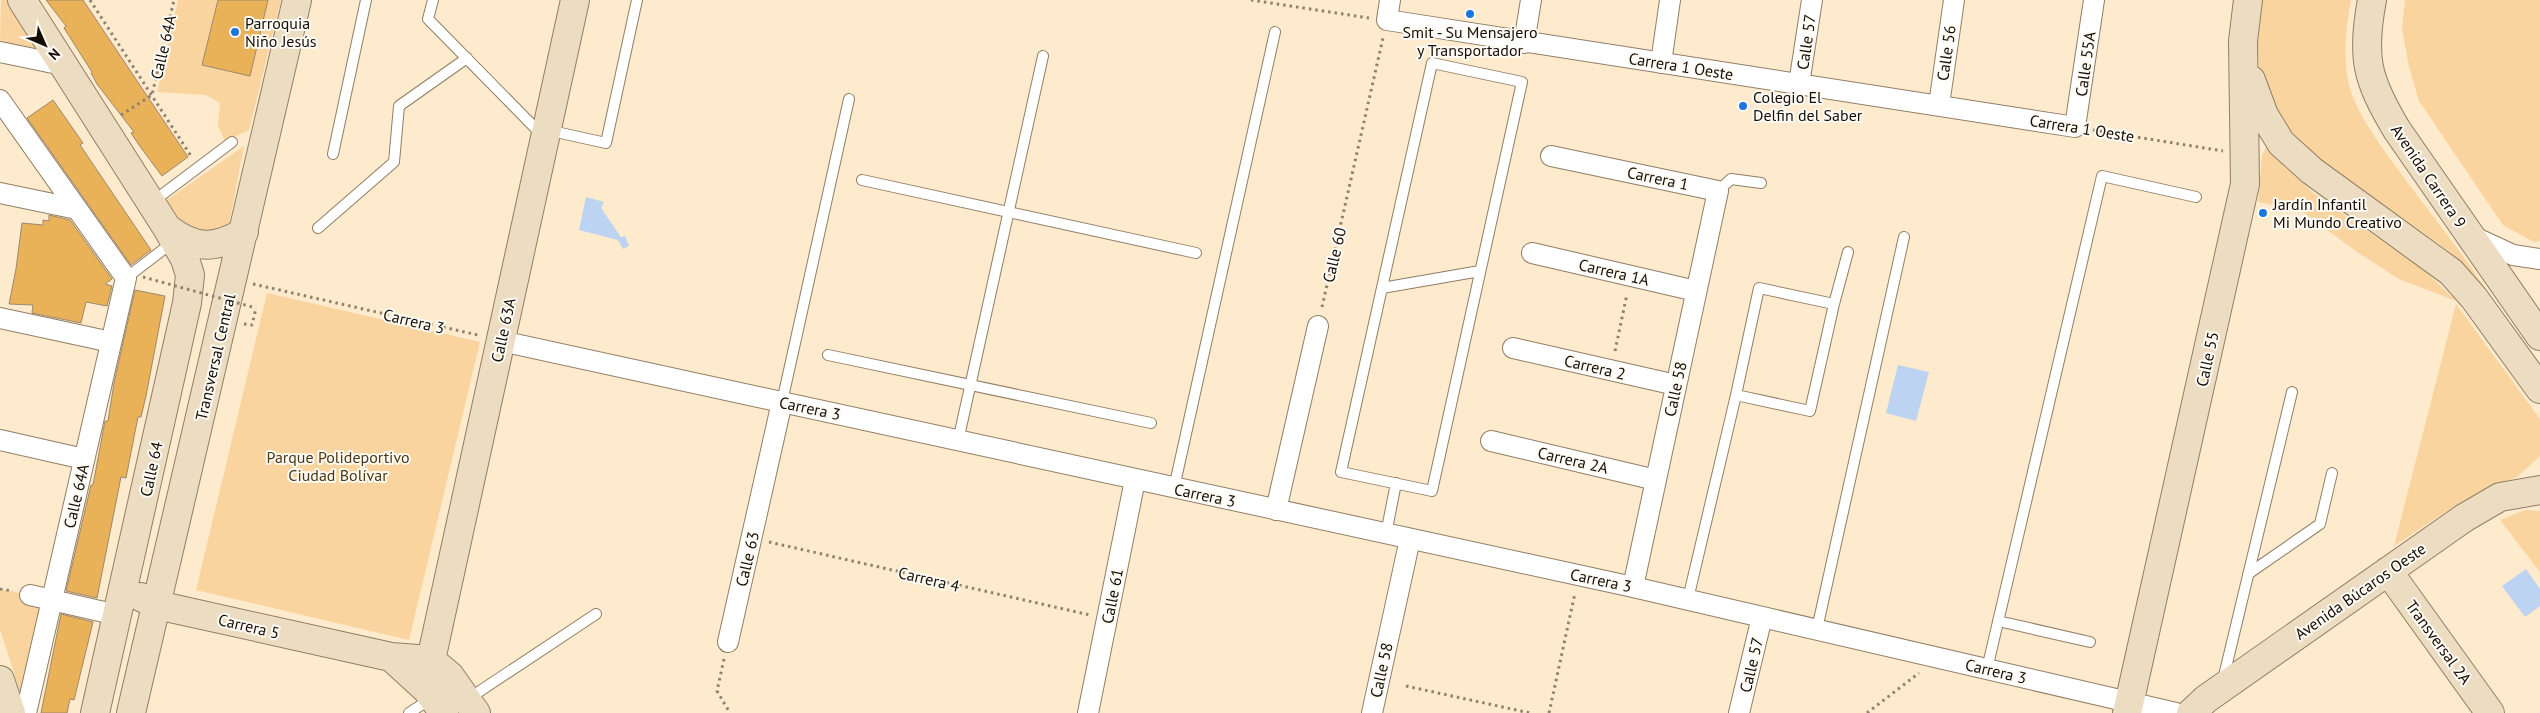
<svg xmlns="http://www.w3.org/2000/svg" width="2540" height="713" viewBox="0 0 2540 713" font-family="'PT Sans',sans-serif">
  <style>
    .green { fill: #fad49e }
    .water { fill: #bcd3f2 }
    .building { fill: #e9b158; stroke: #9c896e }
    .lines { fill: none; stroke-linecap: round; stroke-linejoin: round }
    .lane-casing { stroke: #917e64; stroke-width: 12 }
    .street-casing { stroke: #917e64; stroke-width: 22 }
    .secondary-casing { stroke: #917e64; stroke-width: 30 }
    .path { stroke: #8f816d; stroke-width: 3; stroke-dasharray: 2.5 4; stroke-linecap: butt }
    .lane { stroke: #fff; stroke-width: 10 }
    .street { stroke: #fff; stroke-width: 20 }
    .secondary { stroke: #ecddc2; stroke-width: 28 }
    .path-bridge { stroke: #8f816d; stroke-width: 3; stroke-dasharray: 2.5 4; stroke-linecap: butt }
    .poi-dot { fill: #1b76df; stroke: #fefaf4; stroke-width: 2 }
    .labels { text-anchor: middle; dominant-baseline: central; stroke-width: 4; stroke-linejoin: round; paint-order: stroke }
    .poi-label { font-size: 16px; fill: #140d04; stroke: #fefaf4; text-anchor: start }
    .street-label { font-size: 16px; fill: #140d04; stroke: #fefaf4 }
    .park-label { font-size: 16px; fill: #4e3711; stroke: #fefaf4 }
  </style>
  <rect width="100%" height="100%" fill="#feeacd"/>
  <path class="green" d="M1,0H11L46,52L0,43Z
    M178,0H281L249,130L225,141L218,126L220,103L206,95L157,92Z
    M2262,0H2351C2346,27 2343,52 2348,80C2354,110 2374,135 2391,160C2423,205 2459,247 2488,293C2474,277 2460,260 2443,247C2396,210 2286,149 2266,94C2254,59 2257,35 2262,0Z
    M2405,0H2540V241L2534,242L2503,225L2419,101L2409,67L2402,28Z
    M244,146L227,234L187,230L167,200Z
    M2266,148L2312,192L2424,270L2456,301L2399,279L2360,254L2300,210L2258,202L2262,156Z
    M267,293L480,342L409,640L196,590Z
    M2456,304L2540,419V456L2517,477L2487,488L2459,503L2394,546Z
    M2525,510L2540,511V572L2500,520Z
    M0,589L52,600L26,711L0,629Z"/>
  <path class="water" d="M586,197L604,202L601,208L621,237L625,236L629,246L623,249L618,240L579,230Z
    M1898,365L1929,372L1916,421L1886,413Z
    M2526,569L2540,589V606L2525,617L2502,586Z"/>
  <path class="building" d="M46,0H83L188,157L162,176L139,145L131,133L134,132L97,84L91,73L92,72L64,28L66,26Z
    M218,0H268L250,76L202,65Z
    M53,100L83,143L80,145L151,250L131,265L27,118Z
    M49,215L70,220L112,279L105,284L112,286L107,306L86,302L81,323L32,313L33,305L9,304L16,269L22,223L43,225V220L49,221Z
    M135,290L165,296L146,396L141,417H138L126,478L121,477L97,598L66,591L91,485H93L105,421H108L114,383Z
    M61,614L93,622L74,700L70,699L67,713H41Z"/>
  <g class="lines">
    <g class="lane-casing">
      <path id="lane" d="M433,0L428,19L542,135
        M1432,63L1522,82L1432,491L1341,472Z
        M547,130L606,143L637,0
        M333,154L366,0
        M862,180L1196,253
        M1718,191L1731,179L1761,183
        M151,203L232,142
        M318,228L394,162L399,106L467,58
        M126,278L173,242
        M1382,288L1480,271
        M1759,288L1834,304L1810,411L1736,395Z
        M1834,304L1848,252
        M828,355L1151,423
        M782,402L849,99
        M958,441L1043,56
        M1174,488L1275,32
        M1386,534L1396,483
        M2248,574L2320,524L2332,473
        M1688,599L1736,395
        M1998,621L2090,642
        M1817,629L1904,237
        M1987,669L2102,176L2196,197
        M2223,680L2292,392
        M468,699L596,614
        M409,713L432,698"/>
    </g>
    <g class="street-casing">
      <path id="street" d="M1390,0L1387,20L2075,127L2094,0
        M1524,43L1531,0
        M0,52L63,65
        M1661,63L1670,0
        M1799,84L1812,0
        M0,100L126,278L26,713
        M1939,105L1954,0
        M1551,156L1718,191L1633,587
        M0,193L77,209
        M2472,236L2513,255L2540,259
        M1532,253L1696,291
        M0,318L111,342
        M501,341L1633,587L2176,713
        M1513,348L1676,385
        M0,440L84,459
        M1491,441L1656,480
        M1276,510L1318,326
        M30,595L117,615
        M728,642L782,402
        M1088,713L1135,480
        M1372,713L1410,539
        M1739,713L1762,617"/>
    </g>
    <g class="secondary-casing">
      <path id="secondary" d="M22,0L167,228L185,259L190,275L187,303L95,713
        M2372,0C2361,58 2367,80 2397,130L2540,336
        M2251,80L2264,115L2281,143L2312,171L2451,272L2474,298L2540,389
        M167,228C194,249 215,250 244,232
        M2388,571L2490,713
        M141,597L157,605L391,657L431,660L450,676L476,713
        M391,657L427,690L444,713
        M431,660L575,0
        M0,680L11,713
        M131,713L297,0
        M2127,713L2245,184L2243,41L2248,0
        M2191,713L2206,699L2464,518L2500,497L2540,490"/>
    </g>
    <path class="path" d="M90,0L191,156
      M1251,0L1369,18
      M121,115L152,95L174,0
      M2093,130L2223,151
      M253,284L478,335
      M1322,307L1383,38
      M244,324L252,325L256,308
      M1615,351L1627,294
      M769,542L1090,615
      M0,589L13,591
      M724,659L717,691L730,713
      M1406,686L1530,713
      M1549,713L1575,593
      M1867,713L1919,673"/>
    <use href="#lane" class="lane"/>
    <use href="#street" class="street"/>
    <use href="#secondary" class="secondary"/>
    <path class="path-bridge" d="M143,277L256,308"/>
  </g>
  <g class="poi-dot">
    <circle cx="1470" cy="14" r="5"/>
    <circle cx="235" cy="32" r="5"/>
    <circle cx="1743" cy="106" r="5"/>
    <circle cx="2263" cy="213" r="5"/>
  </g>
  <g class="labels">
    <g class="poi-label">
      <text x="245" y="23">Parroquia<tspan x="245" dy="18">Niño Jesús</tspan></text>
      <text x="1470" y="32" text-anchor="middle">Smit - Su Mensajero<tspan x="1470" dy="18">y Transportador</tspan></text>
      <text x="1753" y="97">Colegio El<tspan x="1753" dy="18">Delfin del Saber</tspan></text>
      <text x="2273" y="204">Jardín Infantil<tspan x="2273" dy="18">Mi Mundo Creativo</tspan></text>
    </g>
    <g class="street-label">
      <text transform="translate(1806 42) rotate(-82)">Calle 57</text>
      <text transform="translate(163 47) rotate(-77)">Calle 64A</text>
      <text transform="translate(1946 53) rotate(-82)">Calle 56</text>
      <text transform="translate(2085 64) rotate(-82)">Calle 55A</text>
      <text transform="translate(1681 66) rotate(9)">Carrera 1 Oeste</text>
      <text transform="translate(2082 128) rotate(9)">Carrera 1 Oeste</text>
      <text transform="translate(2429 176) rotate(56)">Avenida Carrera 9</text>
      <text transform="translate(1658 178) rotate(12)">Carrera 1</text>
      <text transform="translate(1334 255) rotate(-77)">Calle 60</text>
      <text transform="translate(1614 272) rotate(13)">Carrera 1A</text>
      <text transform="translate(414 321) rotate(13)">Carrera 3</text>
      <text transform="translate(503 330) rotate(-78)">Calle 63A</text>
      <text transform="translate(215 357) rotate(-77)">Transversal Central</text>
      <text transform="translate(2207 359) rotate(-78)">Calle 55</text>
      <text transform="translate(1595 367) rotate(13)">Carrera 2</text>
      <text transform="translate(1675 389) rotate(-78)">Calle 58</text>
      <text transform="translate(810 408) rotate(12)">Carrera 3</text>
      <text transform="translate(1573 460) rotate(13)">Carrera 2A</text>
      <text transform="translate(151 469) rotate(-78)">Calle 64</text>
      <text transform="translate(1205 495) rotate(12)">Carrera 3</text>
      <text transform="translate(76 496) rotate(-77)">Calle 64A</text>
      <text transform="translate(747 559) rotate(-77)">Calle 63</text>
      <text transform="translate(929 579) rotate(13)">Carrera 4</text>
      <text transform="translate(1601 580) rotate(12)">Carrera 3</text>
      <text transform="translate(2360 591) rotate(-35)">Avenida Búcaros Oeste</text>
      <text transform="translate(1112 596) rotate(-79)">Calle 61</text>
      <text transform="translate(249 626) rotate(13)">Carrera 5</text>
      <text transform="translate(2439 642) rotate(54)">Transversal 2A</text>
      <text transform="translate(1751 665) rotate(-77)">Calle 57</text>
      <text transform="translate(1381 670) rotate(-78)">Calle 58</text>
      <text transform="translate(1996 671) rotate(13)">Carrera 3</text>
    </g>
    <g class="park-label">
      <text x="338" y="457">Parque Polideportivo<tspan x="338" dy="18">Ciudad Bolívar</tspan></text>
    </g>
  </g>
  <g transform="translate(45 45) rotate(135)" stroke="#fefaf4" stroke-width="4" paint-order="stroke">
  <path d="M0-4L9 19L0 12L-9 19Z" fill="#140d04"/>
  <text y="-8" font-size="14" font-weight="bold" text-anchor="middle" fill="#140d04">N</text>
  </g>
</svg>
